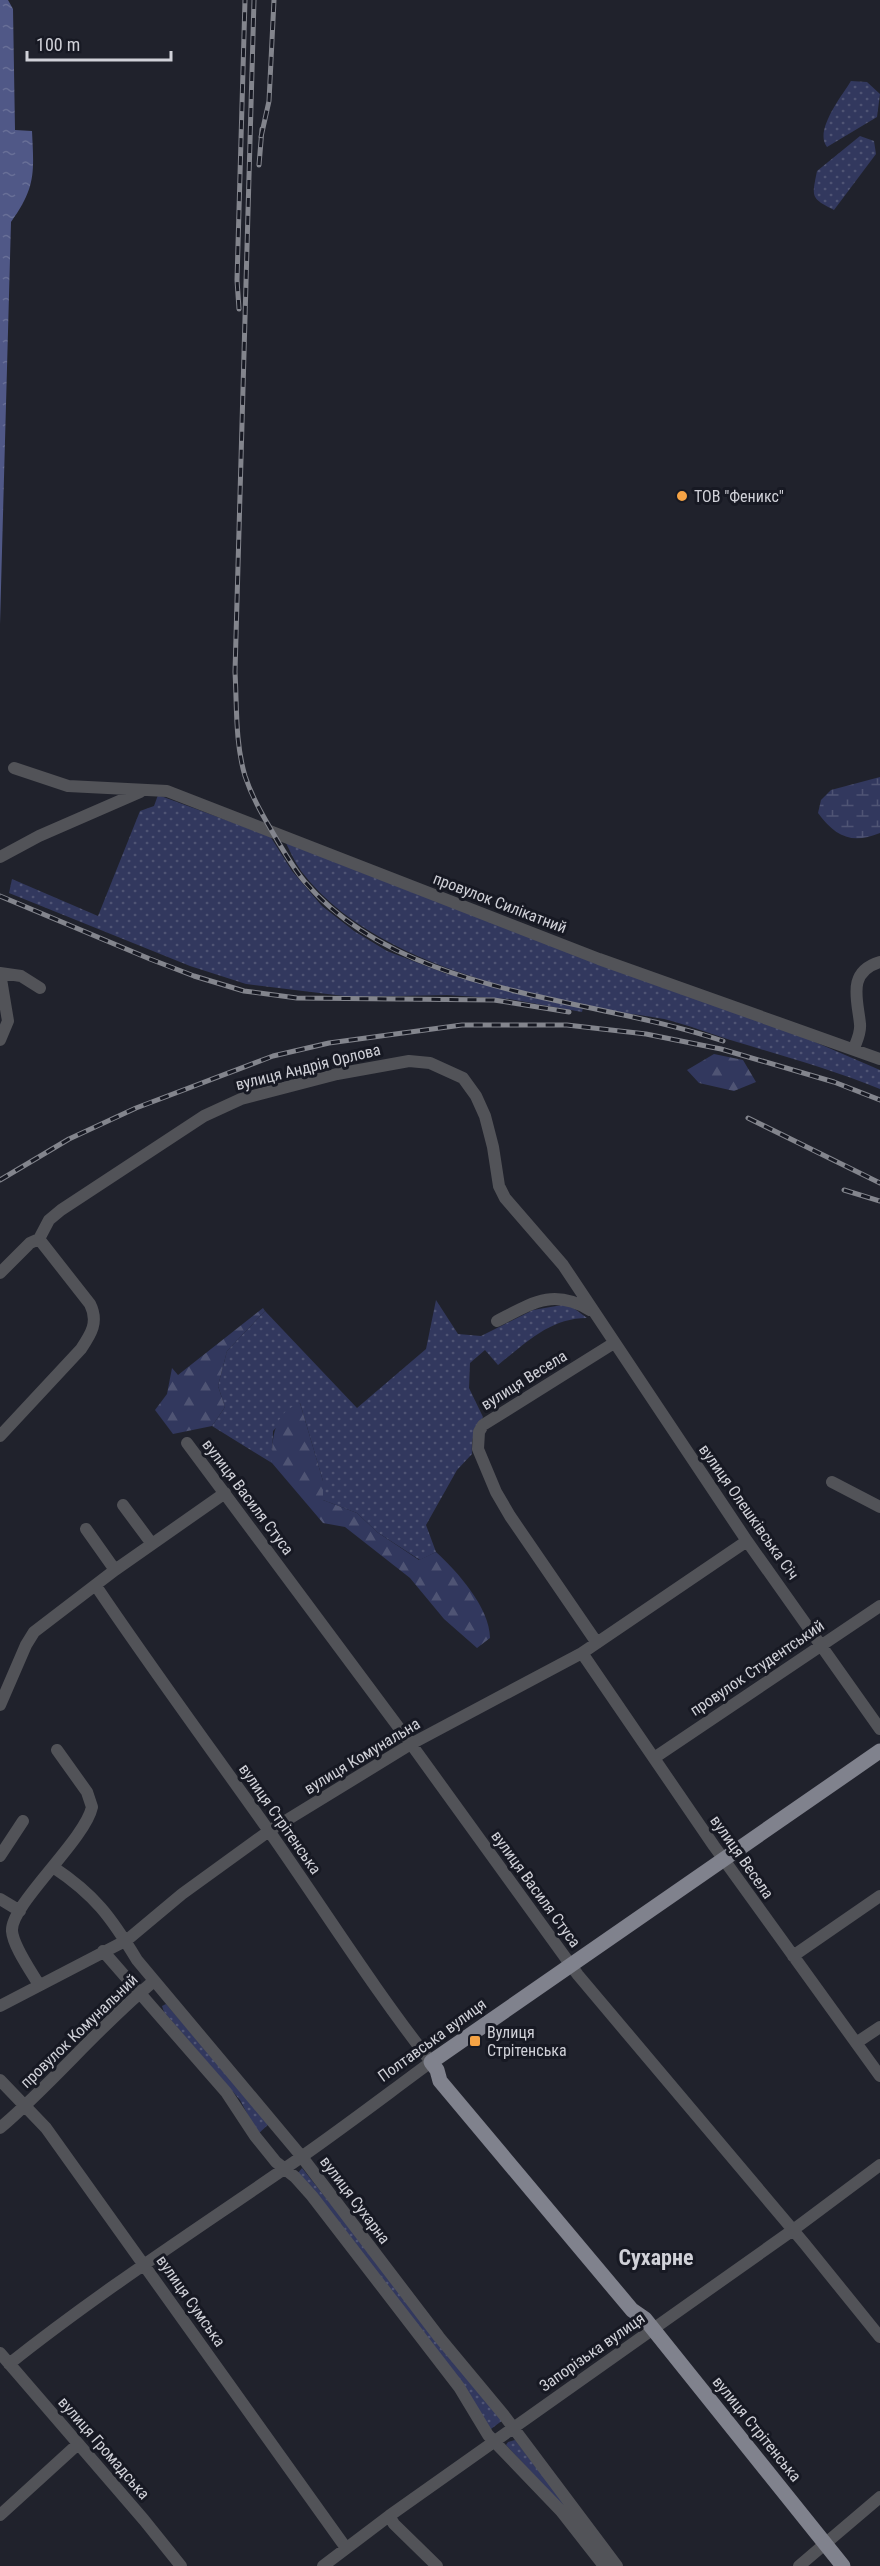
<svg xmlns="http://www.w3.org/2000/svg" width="880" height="2566" viewBox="0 0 880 2566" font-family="'Roboto Condensed',sans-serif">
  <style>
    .grass { fill: url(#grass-dots) }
    .forest { fill: url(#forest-firs) }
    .wetland { fill: url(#wetland-marsh) }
    .water { fill: url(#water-ripples) }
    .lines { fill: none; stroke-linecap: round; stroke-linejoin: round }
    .minor { stroke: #525358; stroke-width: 12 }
    .major { stroke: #80828d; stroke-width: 15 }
    .rail-casing { stroke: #83858d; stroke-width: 5 }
    .rail { stroke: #171923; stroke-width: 3; stroke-dasharray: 9; stroke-linecap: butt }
    .poi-dot { fill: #f5a345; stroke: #171923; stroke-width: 2 }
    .labels { text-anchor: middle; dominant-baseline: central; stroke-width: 6; stroke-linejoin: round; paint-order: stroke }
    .poi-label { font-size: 16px; fill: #d0d1d8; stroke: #171923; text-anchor: start }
    .street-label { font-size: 16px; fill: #d0d1d8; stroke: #171923 }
    .district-label { font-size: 22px; font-weight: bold; fill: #d0d1d8; stroke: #171923 }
  </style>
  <defs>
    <pattern id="grass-dots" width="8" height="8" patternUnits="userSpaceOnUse" patternTransform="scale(1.5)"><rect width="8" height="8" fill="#32385e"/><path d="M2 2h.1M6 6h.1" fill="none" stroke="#4f5474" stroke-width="1.8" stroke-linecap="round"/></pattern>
    <pattern id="forest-firs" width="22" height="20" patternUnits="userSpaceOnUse" patternTransform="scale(1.5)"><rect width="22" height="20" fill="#32385e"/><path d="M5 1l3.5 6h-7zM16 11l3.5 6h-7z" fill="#4f5474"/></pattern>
    <pattern id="wetland-marsh" width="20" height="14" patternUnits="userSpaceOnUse" patternTransform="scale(1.5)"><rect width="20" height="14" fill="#32385e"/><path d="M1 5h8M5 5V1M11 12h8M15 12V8" fill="none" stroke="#4f5474"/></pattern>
    <pattern id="water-ripples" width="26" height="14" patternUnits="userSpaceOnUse" patternTransform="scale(1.5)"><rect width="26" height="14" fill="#505887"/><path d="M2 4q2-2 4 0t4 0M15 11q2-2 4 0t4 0" fill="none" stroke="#686f97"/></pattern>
  </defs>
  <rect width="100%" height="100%" fill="#20222c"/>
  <path class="grass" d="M851,81L867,82L880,94L877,117L827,147C814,131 841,97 851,81Z
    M860,136L874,141L876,154L834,210C810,198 812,197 817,171Z
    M158,795L270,836L292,871L322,906L354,931L387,951L447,974L583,1008L582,1012L509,999L447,995L352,997L246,984L190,966L9,893L12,879L98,916L140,811L154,806Z
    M284,839L808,1039L880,1070V1089C833,1070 786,1057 737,1042C713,1035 689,1025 664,1019C637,1014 609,1012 583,1006C487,984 363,953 301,871C294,861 289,849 284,839Z
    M436,1300L458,1334L481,1336L533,1310L568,1304L587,1318C550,1318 526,1343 498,1365L485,1350L470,1363L469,1388L483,1417C474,1430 471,1439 472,1454L457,1470L426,1525L436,1552L420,1560L377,1532L357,1513L323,1500V1481L300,1403L273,1431L272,1463L212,1426L225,1407L218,1386L227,1351L265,1311L357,1408L426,1349Z
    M166,2004L270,2123L258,2134L240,2100L164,2012L162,2006Z
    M302,2168L503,2420L491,2429L298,2173Z
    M515,2440L581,2525L506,2445L508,2442Z"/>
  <path class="forest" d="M714,1054L743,1060L756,1082L734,1091L699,1083L687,1070Z
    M263,1308L265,1311L227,1351L218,1386L225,1407L212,1426L173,1434L155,1410L167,1394L172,1368L178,1375Z
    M300,1403L323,1481V1500L357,1513L377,1532L419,1560L436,1552C457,1571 490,1608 490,1638L477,1648L444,1619L410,1578L345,1527L323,1523L272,1463C272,1438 273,1413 300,1403Z"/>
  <path class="wetland" d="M880,777V833C851,845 835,836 818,813L821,800L831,790Z"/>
  <path class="water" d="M0,0H8L13,9L15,130L32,131C34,173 36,187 11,222L0,624Z"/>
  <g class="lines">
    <path class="minor" d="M14,768L68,786L167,791L599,959L880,1059
      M0,857L39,836L140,792
      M0,973L8,1021L0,1040
      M0,973L21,976L40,988
      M854,1048C857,1040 861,1033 860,1024C858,1001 846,972 880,962
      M39,1239L49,1220L61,1210L204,1116L241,1099L337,1074L409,1061L430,1063L463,1078L476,1096L485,1116L493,1147L499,1186L505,1198L563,1265L747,1541L880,1729
      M0,1273L30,1243L39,1239
      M497,1321C532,1303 553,1288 590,1310
      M0,1436L81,1349C91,1334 99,1322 90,1304L39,1239
      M187,1443L411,1744L578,1975L804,2243L880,2337
      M832,1482L880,1507
      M123,1505L152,1544
      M86,1529L115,1570
      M597,1643L510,1516L496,1492L478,1449L479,1432L483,1425L614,1343
      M582,1653L714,1846L880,2076
      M0,1705L26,1645L34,1632L115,1570L225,1493
      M654,1758L880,1606
      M0,1856L23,1821
      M53,1867C95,1895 111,1917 137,1960L302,2157L439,2337L503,2414L617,2566
      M0,1899L20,1911
      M103,1951L226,2092L255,2136L276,2162L295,2177L312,2196L459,2387L488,2435L561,2511L604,2566
      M793,1956L880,1896
      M39,1985C31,1971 13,1946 12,1931C10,1905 85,1840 92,1807L87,1792L57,1750
      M0,2006L127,1940L182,1894L269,1831L411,1744L582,1653L747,1541
      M856,2043L880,2027
      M0,2080L46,2128L346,2548
      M0,2128C54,2082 99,2026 154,1981
      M0,2353L144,2520L181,2566
      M9,2364C97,2294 191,2233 284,2169C334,2135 382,2098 431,2062C373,1988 323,1908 269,1831C211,1749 152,1669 96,1586
      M0,2515L78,2444
      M389,2516L394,2524L437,2566
      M323,2566L389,2516L793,2230L880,2165
      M799,2566L880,2497"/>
    <path class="major" d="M843,2566L645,2319L632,2310L440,2081L437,2070L431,2062L880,1751"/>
    <g class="rail-casing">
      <path id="rail" d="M254,0L235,672C237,706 235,742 245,776C253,800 265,819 277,840C286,855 294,869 305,882C403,996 590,996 723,1041
        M261,137L269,101L274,0
        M259,165L262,129
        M239,309L237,280L245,0
        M0,896L150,959L194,976L244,991L297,998L494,1000L569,1012
        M748,1118L880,1183
        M0,1180L69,1139L136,1108L273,1056L329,1043L462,1025H567L646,1034L721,1049L834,1082L880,1100
        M844,1190L880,1201"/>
    </g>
    <use href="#rail" class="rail"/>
  </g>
  <g class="poi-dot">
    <circle cx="682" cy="496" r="6"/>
    <rect x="469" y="2035" width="12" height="12" rx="3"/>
  </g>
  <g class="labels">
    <g class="poi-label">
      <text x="694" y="496">ТОВ "Феникс"</text>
      <text x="487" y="2032">Вулиця<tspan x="487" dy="18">Стрітенська</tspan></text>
    </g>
    <g class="street-label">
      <text transform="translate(500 903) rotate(21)">провулок Силікатний</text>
      <text transform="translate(308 1067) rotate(-14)">вулиця Андрія Орлова</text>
      <text transform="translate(524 1380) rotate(-32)">вулиця Весела</text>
      <text transform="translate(248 1497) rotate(53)">вулиця Василя Стуса</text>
      <text transform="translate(749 1512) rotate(55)">вулиця Олешківська Січ</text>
      <text transform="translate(757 1668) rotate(-34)">провулок Студентський</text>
      <text transform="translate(362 1756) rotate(-31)">вулиця Комунальна</text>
      <text transform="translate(280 1819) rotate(55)">вулиця Стрітенська</text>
      <text transform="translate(742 1857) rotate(55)">вулиця Весела</text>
      <text transform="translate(536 1889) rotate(54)">вулиця Василя Стуса</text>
      <text transform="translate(79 2031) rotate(-44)">провулок Комунальний</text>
      <text transform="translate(432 2040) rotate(-36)">Полтавська вулиця</text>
      <text transform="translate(355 2200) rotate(53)">вулиця Сухарна</text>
      <text transform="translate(191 2301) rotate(55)">вулиця Сумська</text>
      <text transform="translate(592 2352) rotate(-35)">Запорізька вулиця</text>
      <text transform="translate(757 2429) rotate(51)">вулиця Стрітенська</text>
      <text transform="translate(104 2448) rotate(49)">вулиця Громадська</text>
    </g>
    <g class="district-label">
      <text x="656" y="2257">Сухарне</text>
    </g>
  </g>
  <path d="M27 51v9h144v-9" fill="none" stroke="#d0d1d8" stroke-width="3"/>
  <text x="36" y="51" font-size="18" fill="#d0d1d8" stroke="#171923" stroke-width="4.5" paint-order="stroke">100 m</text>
</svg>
